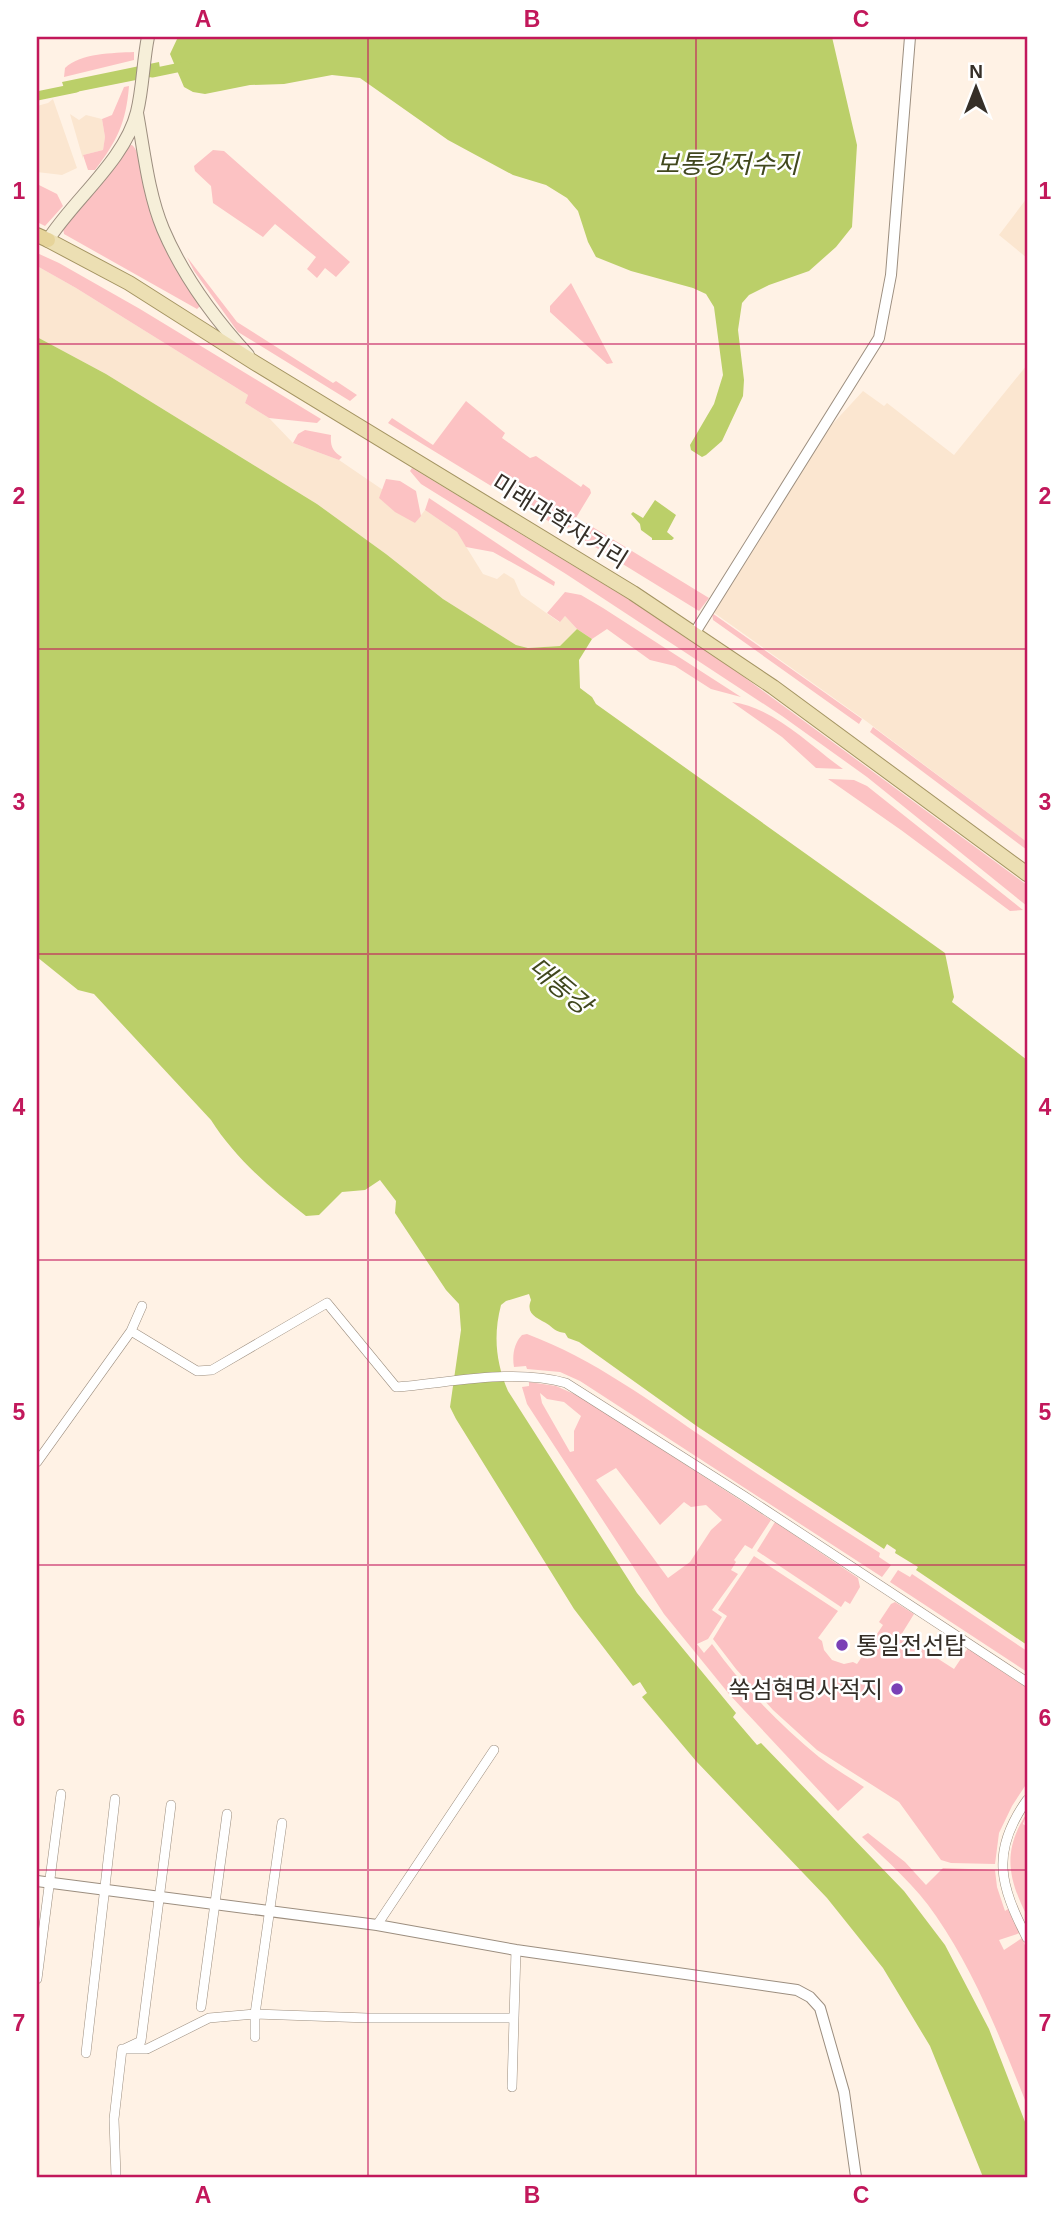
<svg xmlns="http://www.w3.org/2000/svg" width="1064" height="2214" viewBox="0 0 1064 2214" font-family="Helvetica,'Noto Sans KR',sans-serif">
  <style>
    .built { fill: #fbe6d0 }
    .green { fill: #fcc2c3; fill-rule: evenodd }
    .water { fill: #bbcf69 }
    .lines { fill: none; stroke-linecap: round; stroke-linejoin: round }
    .canal { stroke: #bbcf69; stroke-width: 9 }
    .minor-casing { stroke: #9c8e7f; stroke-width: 10 }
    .tertiary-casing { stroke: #9c8e7f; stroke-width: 12 }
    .secondary-casing { stroke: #9c8e7f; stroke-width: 14 }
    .primary-casing { stroke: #a49462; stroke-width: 16 }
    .trunk-casing { stroke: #a49462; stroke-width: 16 }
    .minor { stroke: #fff; stroke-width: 9 }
    .tertiary { stroke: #fff; stroke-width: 10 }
    .secondary { stroke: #f6efd9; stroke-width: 12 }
    .primary { stroke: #ecdfb3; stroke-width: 14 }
    .trunk { stroke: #e6d49a; stroke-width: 14 }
    .grid { fill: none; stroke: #c2185b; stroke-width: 2; stroke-opacity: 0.55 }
    .poi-dot { fill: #7a40b6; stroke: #fff; stroke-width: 2.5 }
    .labels { text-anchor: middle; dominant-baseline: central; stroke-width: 5; stroke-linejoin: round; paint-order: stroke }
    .street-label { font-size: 24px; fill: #352f28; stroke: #fff }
    .poi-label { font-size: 24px; fill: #352f28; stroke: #fff; text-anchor: start }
    .water-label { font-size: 26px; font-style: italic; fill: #41481e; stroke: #fff }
    .neatline { fill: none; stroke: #c2185b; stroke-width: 2.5 }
    .grid-label { font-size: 23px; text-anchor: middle; font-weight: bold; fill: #c2185b }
  </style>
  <rect width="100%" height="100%" fill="#fff2e5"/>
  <path class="built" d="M53,99L77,168L62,175L37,172V106L48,103Z
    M70,114L79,120L86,115L102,119L105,137L103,150L83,155V159Z
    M1027,198V258L999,235Z
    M37,266L76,288L248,395L245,403L269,418L293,443L339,460L383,490L415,523L425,510L457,532L483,574L497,579L504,573L514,579L521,595L559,622L565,616L577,629L560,646L528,648L516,645L443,599L386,554L317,504L106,374L37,337Z
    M1027,365V842L866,721L713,612L827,430L863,391L884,406L887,403L954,455Z"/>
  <path class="green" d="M134,52V60L64,77L65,68C81,53 113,53 134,52Z
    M129,86C126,123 117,141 95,170H88L83,155L103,150L105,137L102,119L112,115L124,87Z
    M132,145C142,153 143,184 146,197C154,226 168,253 182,278C187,288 195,296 200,306L197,309L64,234L63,227L127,146Z
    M213,150L224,151L350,262L336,277L325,268L317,278L307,269L316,257L275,224L263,237L213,203L211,186L195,171L194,166Z
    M37,184L57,194L63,206L45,226L37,222Z
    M37,253L59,263L140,309L321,419L317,423L269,418L245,403L248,395L76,288L37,266Z
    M187,257L237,322L333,383L336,381L357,395L350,401L238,332L194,271Z
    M571,283L613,363L607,364L550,312V306Z
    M466,401L505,433L502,438L530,458L536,456L581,487L583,484L590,489L591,493L571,526L563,530L388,423L392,418L433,445Z
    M305,430L331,435C330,446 333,452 342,457L339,460L293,443L298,434Z
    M412,468L630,600L740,674L1027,885V906L867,777L782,716L566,574L421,484L410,471Z
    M386,479L400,481L416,491L421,516L415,523L395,512L379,498Z
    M429,498L555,582L554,586L493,552L466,547L457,532L425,510Z
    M586,523L709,598L699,611L582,539V530Z
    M565,592L581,595L603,608L741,697L711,689L675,666L650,660L607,629L592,639L577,629L565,616L560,622L547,613Z
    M712,613L862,719L859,724L713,620Z
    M732,702C775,708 809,745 843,769L816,768L782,737Z
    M873,727L1027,842V850L870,732Z
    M828,779L854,780L867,786L1023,910L1010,911L901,830Z
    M527,1334C594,1359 651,1402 710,1442C766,1480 823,1517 880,1553L879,1557L891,1565L882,1577L580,1381L560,1372L527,1369L526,1366L514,1367C512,1356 514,1343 522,1335Z
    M529,1382L556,1386L581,1397L771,1520L752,1549L745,1545L734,1560L736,1562L731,1570L738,1574L712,1610L722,1617L708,1639L697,1644L704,1653L712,1644C742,1686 779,1724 819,1757C833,1768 849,1777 864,1787L838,1811L729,1694L664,1614L527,1404L522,1387L529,1386ZM540,1393L547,1399L564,1402L581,1416L574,1431V1451L570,1452L542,1403ZM616,1468L660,1525L684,1502L691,1507L706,1505L722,1520L711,1530L690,1562L668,1578L596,1480Z
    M775,1522L858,1578L860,1587L850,1604L845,1601L841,1607L757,1551Z
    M754,1556L838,1611L818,1638L822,1641L824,1650L832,1660L844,1664L853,1662L857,1664L883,1625L879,1622L891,1604L895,1602L914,1614L901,1635L954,1669L968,1648L1027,1688V1783L1012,1806L999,1833L995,1864L951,1863L941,1860L899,1802L817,1750L773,1710L736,1669L713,1639L727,1616L718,1610Z
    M898,1570L910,1577L912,1574L1027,1651V1672L890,1582Z
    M1027,1813L1023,1824L1027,1827V1916C1008,1878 1002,1851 1027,1813Z
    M868,1833L905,1862L926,1885L943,1868L995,1870L997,1887L1005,1911L1008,1909L1020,1933L999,1940L1004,1950L1022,1938L1027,1950V2105C1001,2040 976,1974 936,1916C916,1886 888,1862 862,1837Z"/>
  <path class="water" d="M178,37H832L857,145L852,227L836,247L809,271L769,285L749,295L742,303L738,330L744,380L743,396L722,441L706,455L702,457L691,450L690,445L714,404L723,375L714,307L706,294L693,288L631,271L596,257L588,242L578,211L567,198L546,185L513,175L448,140L360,78L332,75L284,84L250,85L205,94L193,92L184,87L170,54Z
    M159,62L161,75L66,94L62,82Z
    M37,337L106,374L317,504L386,554L443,599L516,645L528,648L560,646L577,629L592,639L579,660L580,688L592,697L596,704L945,953L954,997L952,1002L1027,1060V1645L916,1570L918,1567L895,1553L896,1550L887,1544L884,1549L698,1427L579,1342L568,1338L565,1333C557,1332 555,1330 549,1325C538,1318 525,1315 531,1300L529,1294L506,1301L501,1305C493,1336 496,1363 508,1391L637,1593L736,1713L733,1717L757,1745L761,1743L904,1891L945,1945L989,2029L1027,2127V2177H983L930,2046L883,1968L827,1898L696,1761L642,1697L647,1693L640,1682L633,1686L574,1609L456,1419L450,1407L461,1330L459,1304L446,1290L395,1213L396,1201L380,1180L365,1190L342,1192L319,1215L306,1216C271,1189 235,1158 211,1120L94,994L78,990L37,957Z
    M655,500L676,515L667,532L674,538L672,540H652V538L641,530L640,524L631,514L633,512L643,518Z"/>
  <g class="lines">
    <path class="canal" d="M152,73L186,66
      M37,96L76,88"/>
    <g class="minor-casing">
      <path id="minor" d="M131,1331L197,1371L212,1370L327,1303L396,1387C450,1383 514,1368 566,1383L744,1496L1027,1682
        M37,1462L131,1331L142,1306
        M1027,1800C990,1852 1000,1885 1027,1938
        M377,1925L494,1750
        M37,1979L61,1794
        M201,2007L227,1814
        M514,2018L516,1950
        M255,2037V2014L282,1823
        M122,2049H147L209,2018L255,2014L368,2018H514L512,2087
        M124,2049L141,2041L171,1805
        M86,2053L115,1799
        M116,2177L114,2119L122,2049"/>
    </g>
    <g class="tertiary-casing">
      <path id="tertiary" d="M694,634L879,338L891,275L910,37
        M37,1881L377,1925L516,1950L797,1990L810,1997L820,2008L844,2092L856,2177"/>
    </g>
    <g class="secondary-casing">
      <path id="secondary" d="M137,113C144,151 148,193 163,229C183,276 214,318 248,355
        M48,240C74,199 125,160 137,112C143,88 143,61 148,37"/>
    </g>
    <g class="primary-casing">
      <path id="primary" d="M48,240L129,283L255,363L633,593L773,687L1027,874"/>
    </g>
    <g class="trunk-casing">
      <path id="trunk" d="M37,235L48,240"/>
    </g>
    <use href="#minor" class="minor"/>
    <use href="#tertiary" class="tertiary"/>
    <use href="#secondary" class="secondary"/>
    <use href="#primary" class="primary"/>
    <use href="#trunk" class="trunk"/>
  </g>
  <path class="grid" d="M368,37V2177M696,37V2177M37,344H1027M37,649H1027M37,954H1027M37,1260H1027M37,1565H1027M37,1870H1027"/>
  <g class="poi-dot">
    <circle cx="842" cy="1645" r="7"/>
    <circle cx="897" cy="1689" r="7"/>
  </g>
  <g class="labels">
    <g class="street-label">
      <text transform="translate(560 521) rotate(32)">미래과학자거리</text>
    </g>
    <g class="poi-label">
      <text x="856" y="1645">통일전선탑</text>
      <text x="883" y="1689" text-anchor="end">쑥섬혁명사적지</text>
    </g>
    <g class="water-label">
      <text x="727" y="164">보통강저수지</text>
      <text transform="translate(560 986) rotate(40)">대동강</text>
    </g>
  </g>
  <rect width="1064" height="2214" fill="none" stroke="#ffffff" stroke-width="77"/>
  <g transform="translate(976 88)" stroke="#ffffff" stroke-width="5" paint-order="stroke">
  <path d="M0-5L12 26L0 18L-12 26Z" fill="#352f28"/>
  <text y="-10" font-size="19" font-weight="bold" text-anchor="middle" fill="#352f28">N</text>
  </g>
  <rect x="38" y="38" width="988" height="2138" class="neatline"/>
  <g class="grid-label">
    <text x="203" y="27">A</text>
    <text x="532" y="27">B</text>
    <text x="861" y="27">C</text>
    <text x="19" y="199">1</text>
    <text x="1045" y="199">1</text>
    <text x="19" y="504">2</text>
    <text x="1045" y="504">2</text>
    <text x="19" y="810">3</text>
    <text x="1045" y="810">3</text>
    <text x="19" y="1115">4</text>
    <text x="1045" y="1115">4</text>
    <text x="19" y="1420">5</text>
    <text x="1045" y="1420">5</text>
    <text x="19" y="1726">6</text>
    <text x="1045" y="1726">6</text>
    <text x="19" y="2031">7</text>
    <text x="1045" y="2031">7</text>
    <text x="203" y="2203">A</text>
    <text x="532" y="2203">B</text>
    <text x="861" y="2203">C</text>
  </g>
</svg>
